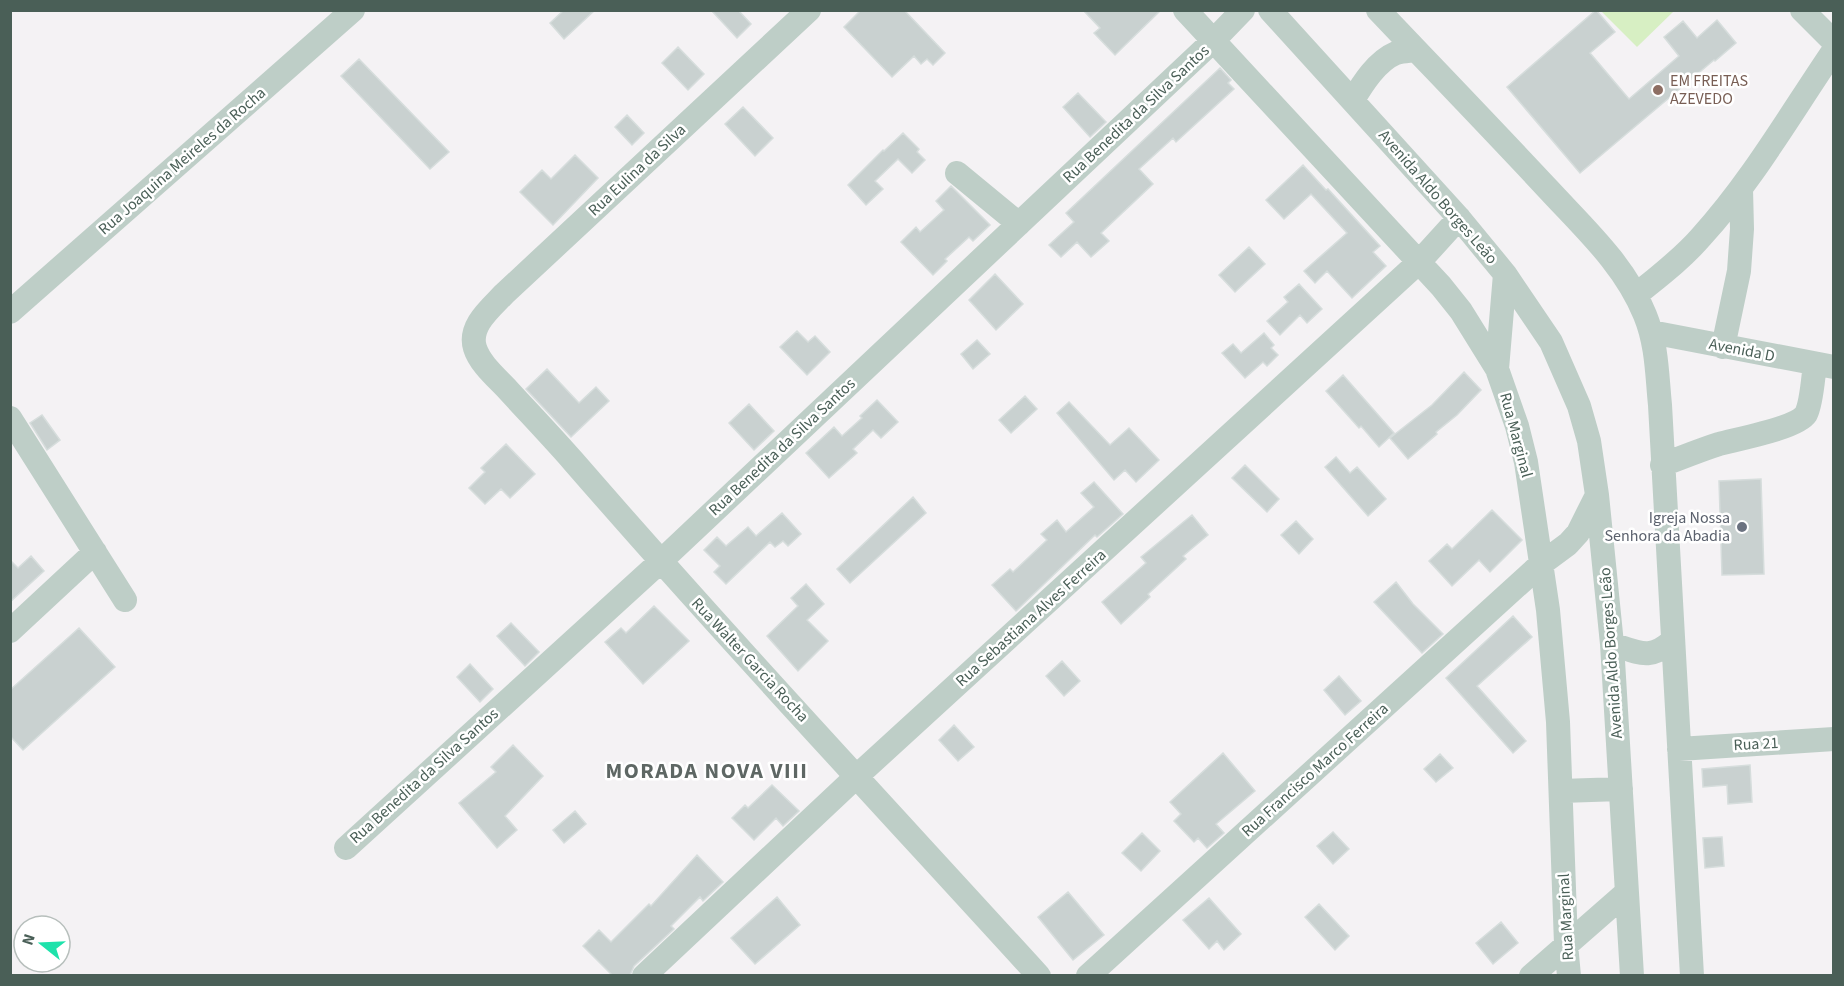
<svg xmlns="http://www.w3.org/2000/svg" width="1844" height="986" viewBox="0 0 1844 986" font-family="'Source Sans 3',sans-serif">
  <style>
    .green { fill: #d7efc3 }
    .building { fill: #c9d1d0; stroke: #d6dddc; stroke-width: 1.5 }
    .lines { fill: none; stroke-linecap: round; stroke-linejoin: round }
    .minor { stroke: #becec7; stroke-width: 24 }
    .education-dot { fill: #8d6e63; stroke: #fff; stroke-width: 2 }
    .worship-dot { fill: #6b7280; stroke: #fff; stroke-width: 2 }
    .labels { text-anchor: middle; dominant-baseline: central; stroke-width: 5; stroke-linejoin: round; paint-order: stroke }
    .education-label { font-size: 16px; fill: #785e54; stroke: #fff; text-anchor: start }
    .street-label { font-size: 16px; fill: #4a5f57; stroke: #fff }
    .worship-label { font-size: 16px; fill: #5b616d; stroke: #fff; text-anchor: end }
    .district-label { font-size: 22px; font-weight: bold; letter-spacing: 1.5px; fill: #5e6764; stroke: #fff }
  </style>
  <rect width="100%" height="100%" fill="#f4f2f4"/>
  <path class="green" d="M1601,11H1674L1637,47Z"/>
  <path class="building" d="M564,10H595L564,39L550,23Z
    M711,10H738L751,24L737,38Z
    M861,10H904L945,53L933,65L927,59L921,64L914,56L892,77L844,27Z
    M1083,10H1161L1115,55L1094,33L1100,28Z
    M1596,10L1615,32L1590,53L1629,99L1679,56L1664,37L1683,21L1697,38L1717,20L1736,43L1715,61L1714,60L1580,173L1507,87Z
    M678,47L704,74L688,90L662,63Z
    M359,59L449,152L430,169L341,76Z
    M1220,68L1231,80L1228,83L1234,89L1176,142L1173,138L1139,169L1153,184L1101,233L1109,241L1091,257L1077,242L1061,257L1049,245L1074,222L1066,213Z
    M1078,93L1106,122L1090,137L1063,107Z
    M743,107L773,138L755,156L725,124Z
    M627,115L644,133L632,145L615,127Z
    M903,133L919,149L917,152L925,160L912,173L898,159L875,181L883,189L866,205L848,185L883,150L884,151Z
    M575,155L598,178L553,225L520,192L542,170L551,179Z
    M1303,165L1326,190L1328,189L1380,246L1373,252L1386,266L1352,298L1327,271L1315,283L1304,271L1347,233L1311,194L1284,219L1266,200Z
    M951,186L990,225L973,241L969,237L945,259L947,261L933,275L901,242L916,227L920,232L944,210L936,201Z
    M1249,247L1265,264L1235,292L1219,275Z
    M995,274L1023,304L996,330L969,300Z
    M1299,284L1322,309L1307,323L1300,315L1280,335L1267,321L1288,302L1284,297Z
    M797,331L808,342L815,336L830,352L807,375L780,347Z
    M1264,333L1274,345L1271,348L1278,355L1267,366L1263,362L1245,378L1222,353L1233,344L1241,353Z
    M977,340L990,354L973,369L961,354Z
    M547,369L579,403L596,387L609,401L571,437L526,389Z
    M1464,372L1481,390L1457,415L1436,432L1437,434L1408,459L1390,438L1432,405Z
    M1343,375L1394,433L1379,447L1361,426L1359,428L1326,391Z
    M1025,396L1037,409L1011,433L999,420Z
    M877,400L898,422L881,438L873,430L853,449L857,453L829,478L806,453L834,427L842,436L862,418L860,416Z
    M1069,402L1110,445L1129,428L1159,460L1136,482L1125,470L1114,480L1057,413Z
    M749,404L774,431L754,450L729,423Z
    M42,415L60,440L47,450L30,423Z
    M506,444L535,474L510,498L501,489L485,504L469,488L485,472L481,468Z
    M1336,457L1350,473L1357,467L1386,499L1368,516L1325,467Z
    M1245,465L1279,499L1267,512L1232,478Z
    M1761,479L1764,574L1722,575L1719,481Z
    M1094,482L1123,514L1097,537L1095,535L1016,611L992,585L1010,569L1013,572L1047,540L1041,534L1057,520L1066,532L1094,507L1081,493Z
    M913,497L926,513L850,583L837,569Z
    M1492,510L1522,540L1490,572L1479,560L1452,586L1429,561L1447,544L1452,549Z
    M782,513L801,534L788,546L783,541L775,547L770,542L726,584L714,572L720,566L704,550L717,537L726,546L748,527L756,536Z
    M1192,515L1208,535L1183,556L1186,559L1148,594L1150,597L1121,624L1102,602L1146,563L1141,557Z
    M1296,521L1313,539L1299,554L1281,535Z
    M31,556L44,571L10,602V560L18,568Z
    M1396,582L1413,604L1443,634L1422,653L1374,602Z
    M806,584L824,604L807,620L828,641L798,671L767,636L798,606L791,598Z
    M654,606L689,641L643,684L605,642L621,628L626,633Z
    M1513,616L1532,637L1477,686L1526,741L1513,753L1446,678Z
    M511,623L539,652L525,666L497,636Z
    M79,628L115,667L23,750L10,736V690Z
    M1062,661L1080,681L1064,696L1046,676Z
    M470,664L493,689L480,702L457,677Z
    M1339,676L1361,701L1345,715L1324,690Z
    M954,725L974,747L958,761L939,740Z
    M513,745L543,776L505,816L517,830L497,848L459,803L496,772L491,767Z
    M1223,753L1255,791L1216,824L1224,833L1207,848L1198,838L1194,842L1174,821L1181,814L1170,802Z
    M1440,754L1453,768L1436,782L1424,769Z
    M1750,765L1752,802L1728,804L1727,785L1703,787L1702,769Z
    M772,785L799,811L783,826L776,818L754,840L732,818L745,805L748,808Z
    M575,811L586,824L564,843L553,830Z
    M1333,832L1349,849L1333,864L1317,846Z
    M1142,833L1160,851L1141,871L1122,853Z
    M1722,837L1724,866L1705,868L1703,838Z
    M697,855L723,882L703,901L700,897L671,926L674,929L634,966L630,975H612L583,946L599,930L611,942L649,904L651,906Z
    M1068,892L1104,935L1073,960L1038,917Z
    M777,897L800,925L755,964L731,938Z
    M1209,898L1241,934L1224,950L1217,941L1209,949L1183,920Z
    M1319,904L1349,936L1335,950L1305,917Z
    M1501,922L1518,943L1493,964L1476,943Z"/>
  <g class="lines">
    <path class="minor" d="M809,10L504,294C491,308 468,326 475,348C480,364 497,378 508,390C530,414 552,437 573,461C725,636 883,805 1039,976
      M1185,10L1441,286L1461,311L1497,369L1517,426L1526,462L1548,610L1558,722L1566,944L1569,976
      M1270,10L1459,218L1505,274L1551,342L1579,406L1589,441L1597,495L1612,644L1632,976
      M1378,10C1435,70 1492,129 1548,189C1584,228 1625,265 1645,315C1657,344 1657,375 1660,405L1692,976
      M1802,10L1834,42
      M1353,100C1363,83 1377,61 1396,53C1402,51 1409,51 1416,50
      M957,173L1019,224
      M1636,295C1658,277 1682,259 1701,237C1752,181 1791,113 1834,50
      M10,312L353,10
      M1651,332L1834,367
      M1723,347L1739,271L1742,229L1741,189
      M1497,369L1505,274
      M10,418L125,600
      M1662,465C1681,458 1700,450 1719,444C1737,439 1797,428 1806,414C1812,402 1813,377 1815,364
      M10,631L95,552
      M1612,644C1640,653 1650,661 1673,640
      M1679,749L1834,739
      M1561,791L1621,789
      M346,848L660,562L1213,41L1243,10
      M644,976L857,776L1419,262L1459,218
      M1088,976L1541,564L1568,544L1578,533L1597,495
      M1531,976L1627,892"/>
  </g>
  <circle class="education-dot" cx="1658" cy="90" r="6"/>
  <circle class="worship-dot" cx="1742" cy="527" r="6"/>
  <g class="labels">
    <g class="education-label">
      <text x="1670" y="81">EM FREITAS<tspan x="1670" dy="18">AZEVEDO</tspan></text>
    </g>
    <g class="street-label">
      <text transform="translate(1136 114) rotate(-43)">Rua Benedita da Silva Santos</text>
      <text transform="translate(182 161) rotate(-41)">Rua Joaquina Meireles da Rocha</text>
      <text transform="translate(637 170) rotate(-43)">Rua Eulina da Silva</text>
      <text transform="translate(1438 197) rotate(49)">Avenida Aldo Borges Leão</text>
      <text transform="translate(1742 350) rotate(11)">Avenida D</text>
      <text transform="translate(1516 435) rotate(75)">Rua Marginal</text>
      <text transform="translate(782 447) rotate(-43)">Rua Benedita da Silva Santos</text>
      <text transform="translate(1031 618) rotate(-42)">Rua Sebastiana Alves Ferreira</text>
      <text transform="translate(1611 653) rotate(-94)">Avenida Aldo Borges Leão</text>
      <text transform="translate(750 660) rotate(47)">Rua Walter Garcia Rocha</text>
      <text transform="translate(1756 744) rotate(-3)">Rua 21</text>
      <text transform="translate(1315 770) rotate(-42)">Rua Francisco Marco Ferreira</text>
      <text transform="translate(424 776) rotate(-42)">Rua Benedita da Silva Santos</text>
      <text transform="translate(1566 917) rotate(-93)">Rua Marginal</text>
    </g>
    <g class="worship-label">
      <text x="1730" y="518">Igreja Nossa<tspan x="1730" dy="18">Senhora da Abadia</tspan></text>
    </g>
    <g class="district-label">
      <text x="707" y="771">MORADA NOVA VIII</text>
    </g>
  </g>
  <rect width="1844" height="986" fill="none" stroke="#4a5f57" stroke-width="24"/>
  <g transform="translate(42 944) rotate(288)"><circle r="28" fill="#ffffff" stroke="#b7bfbc" stroke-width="1.5"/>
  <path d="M0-4.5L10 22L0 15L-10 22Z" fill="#1ee2ab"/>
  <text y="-9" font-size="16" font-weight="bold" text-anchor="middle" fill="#4a5f57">N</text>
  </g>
</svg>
